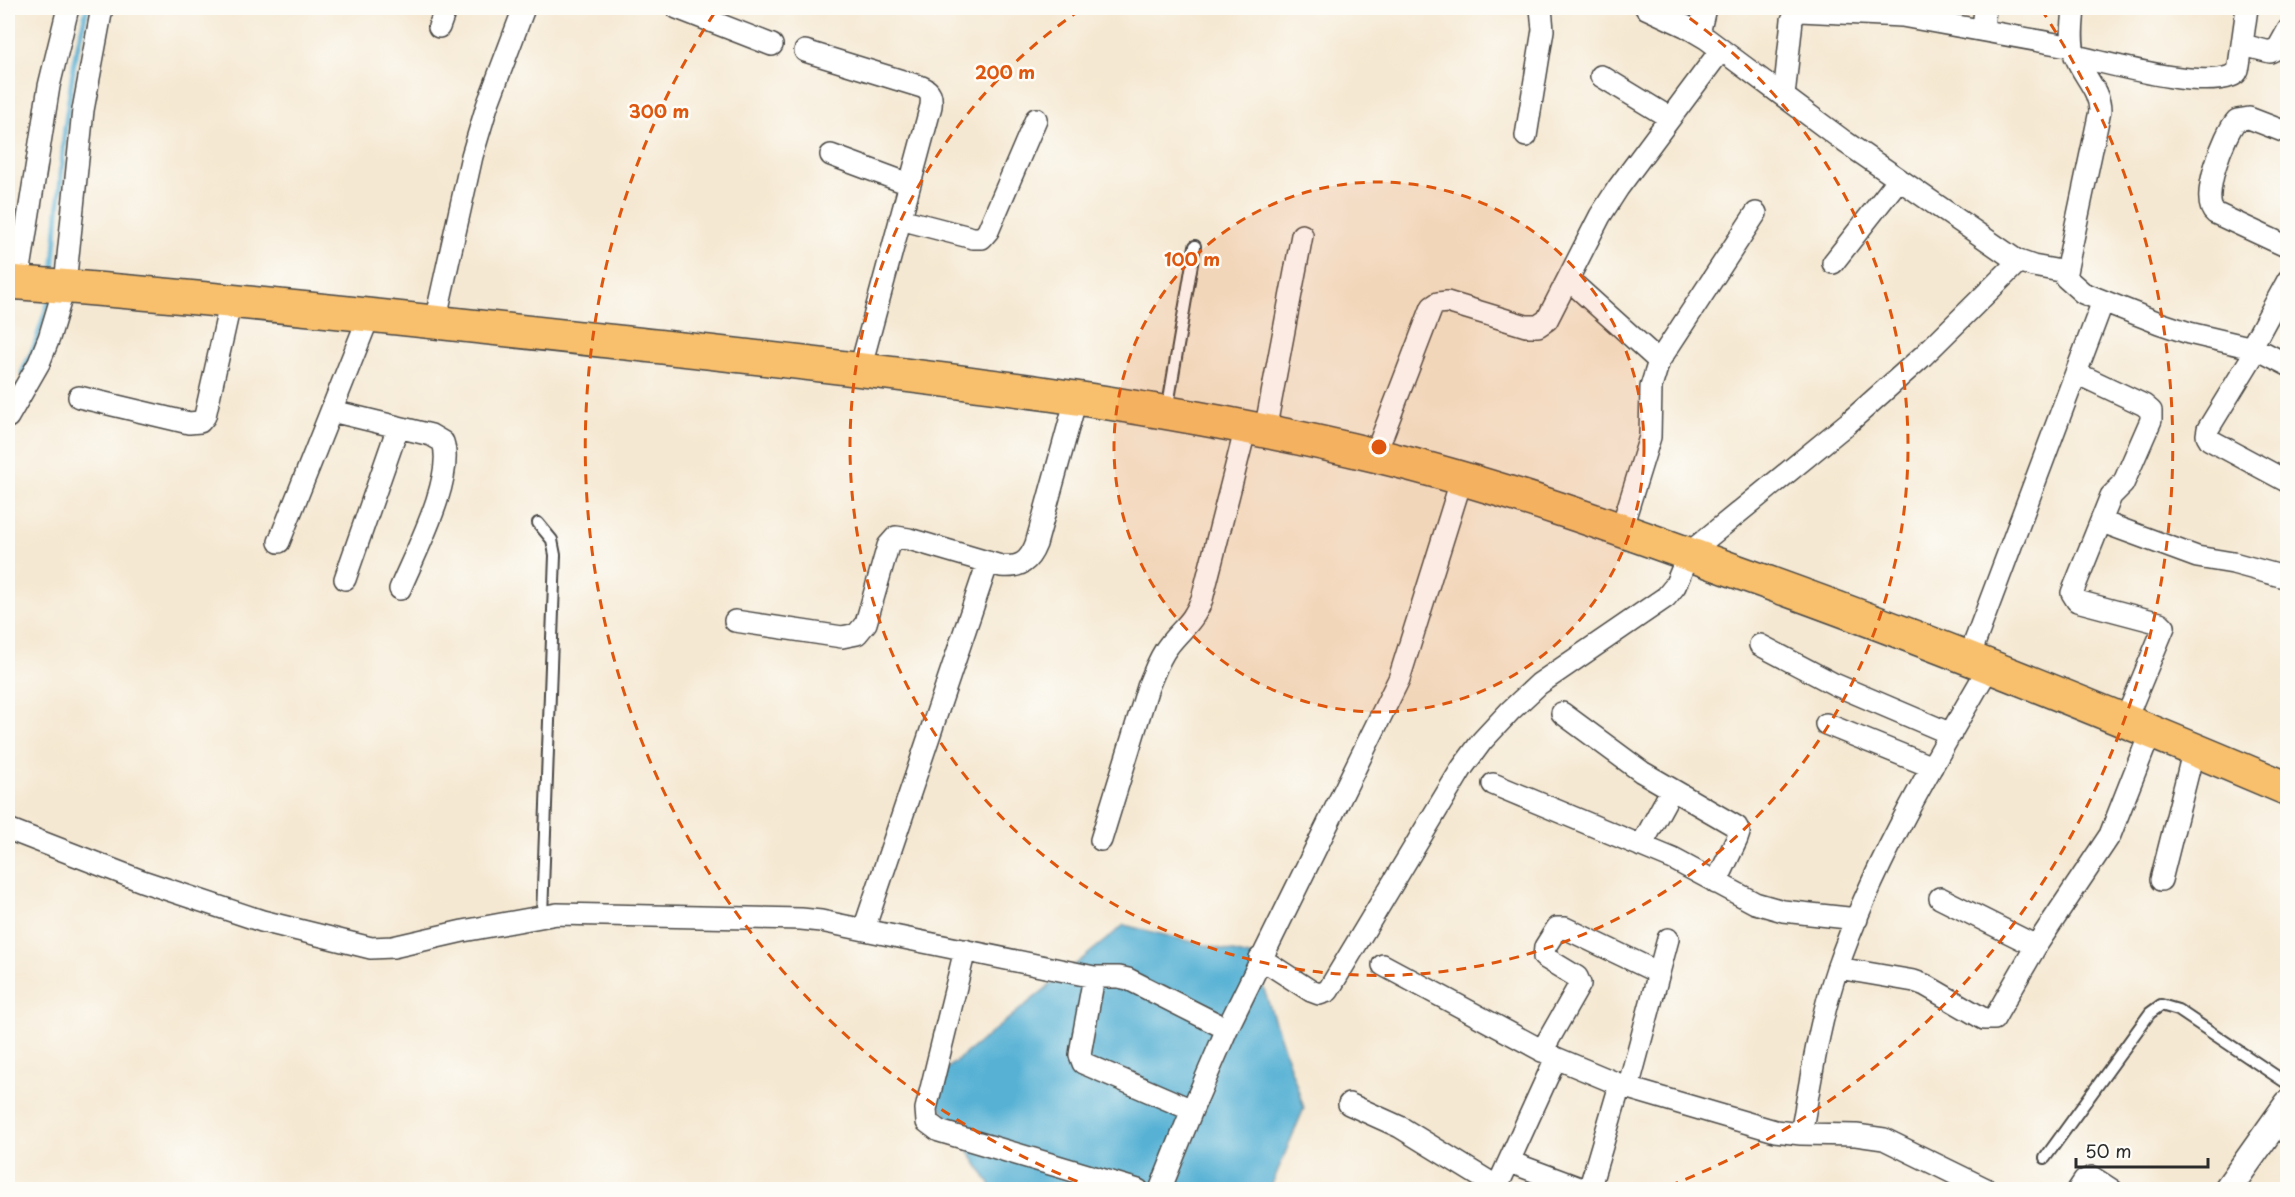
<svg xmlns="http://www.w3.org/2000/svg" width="2295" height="1197" viewBox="0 0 2295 1197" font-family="'Playpen Sans',sans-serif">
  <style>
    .water { fill: #56b1d4; stroke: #406e80; stroke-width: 1.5 }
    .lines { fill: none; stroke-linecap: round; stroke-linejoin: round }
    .stream { stroke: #56b1d4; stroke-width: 5 }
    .service-casing { stroke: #494744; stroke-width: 14 }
    .minor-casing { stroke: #494744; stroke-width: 24 }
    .tertiary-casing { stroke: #494744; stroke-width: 30 }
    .primary-casing { stroke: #494744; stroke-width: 36 }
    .service { stroke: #fff; stroke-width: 10 }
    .minor { stroke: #fff; stroke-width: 21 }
    .tertiary { stroke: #fff; stroke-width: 27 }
    .primary { stroke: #f8bf6c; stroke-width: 33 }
    .ring { fill: none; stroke: #df570e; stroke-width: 3; stroke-dasharray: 10 8 }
    .centre { fill: #df570e; stroke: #fdfcf7; stroke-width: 3 }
    .ring-label { font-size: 18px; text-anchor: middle; font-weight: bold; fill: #df570e; stroke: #fdfcf7; stroke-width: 5; stroke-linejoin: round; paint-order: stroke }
  </style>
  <rect width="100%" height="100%" fill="#fdfcf7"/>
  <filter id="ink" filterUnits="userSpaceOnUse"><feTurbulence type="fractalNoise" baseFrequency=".0167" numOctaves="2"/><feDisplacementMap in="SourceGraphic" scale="12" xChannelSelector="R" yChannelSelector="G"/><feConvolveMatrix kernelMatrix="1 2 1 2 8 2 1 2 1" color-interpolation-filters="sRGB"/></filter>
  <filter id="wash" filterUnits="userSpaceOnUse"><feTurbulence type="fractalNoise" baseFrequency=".008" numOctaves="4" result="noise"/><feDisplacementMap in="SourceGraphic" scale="24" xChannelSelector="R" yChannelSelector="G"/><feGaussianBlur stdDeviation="1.35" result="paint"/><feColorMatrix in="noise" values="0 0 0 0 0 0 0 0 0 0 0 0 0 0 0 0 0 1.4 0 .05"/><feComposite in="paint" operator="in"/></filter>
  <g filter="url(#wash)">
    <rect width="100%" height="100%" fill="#f5e8d2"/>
    <path class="water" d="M1124,925L1253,957L1304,1108L1270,1189H993L927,1085Z"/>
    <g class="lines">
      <path class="stream" d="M53,276L65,127L75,57L87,8
        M22,373L35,345L50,297
        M8,395L15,386"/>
    </g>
  </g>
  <g filter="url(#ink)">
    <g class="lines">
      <g class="service-casing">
        <path id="service" d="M1167,411L1195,246
          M538,523L552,540L555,555L542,916
          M2045,1158L2150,1013L2161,1005L2178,1010L2288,1084"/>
      </g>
      <g class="minor-casing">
        <path id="minor" d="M677,8L772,45
          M1646,8L1685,26L1707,39L1845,142L2016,260L2033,266L2066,272
          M2074,8C2073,23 2070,40 2075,55C2082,75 2100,90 2100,111L2066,272V278L2083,293L2159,323L2189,333L2257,349L2288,365
          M439,27L446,8
          M1983,30L1985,8
          M1699,34L1705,8
          M2243,45L2270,52L2278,48L2288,30
          M805,51L922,87C931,91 932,96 931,106L860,369
          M2075,56C2112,64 2197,89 2231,76C2237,74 2238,71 2239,66L2247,8
          M1601,76L1670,118
          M1784,96L1792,20L1796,12L1800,11L1902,16L2073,47
          M2288,133L2249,118L2237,120C2224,133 2199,201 2215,213L2288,247
          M1526,136L1543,30L1541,8
          M831,155L909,184
          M900,219L973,238H982L988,231L1036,119
          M1833,263L1899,179
          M1568,279L1659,361
          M18,282L49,86L68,8
          M435,322L472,156L487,106L524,8
          M2251,348L2288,280
          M2257,349L2208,429L2207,435L2210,440L2288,482
          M2076,373L2144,405L2151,411V420L2123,484L2111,496L2072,593L2077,601L2160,623L2164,627L2125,721
          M79,397L189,423L200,422L205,416L231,300
          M332,411L431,435L443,442C455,478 415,553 400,589
          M8,417L39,363L49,338L65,285L83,110L102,8
          M1265,431L1302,235
          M1375,455L1432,307L1438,303L1447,302L1526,326H1538L1547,320L1600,216L1618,188L1721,50
          M2102,522L2197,557L2233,563L2288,578
          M1621,530L1650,437L1651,387L1659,361L1756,213
          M279,542L369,316
          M345,579L398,427
          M735,621L842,637L857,634L866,623L888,546L896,537L909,539L1001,566C1020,568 1029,562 1036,544L1076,399
          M1760,645L1834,684L1951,734
          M1968,660L2103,301
          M1562,713L1642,772L1737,827L1739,833L1737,839L1716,883
          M1826,724L1932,767
          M1493,784L1673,859L1755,903L1783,911L1857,919
          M8,829L142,881L262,921L371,948L393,947L463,931L557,914L801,919L821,921L1094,977H1119L1128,979L1227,1029
          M1101,840L1148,687C1154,673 1159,657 1169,645C1183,627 1193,623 1202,599L1246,427
          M1641,846L1671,791
          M2161,880L2194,749
          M1940,898L2036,946
          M864,929L988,562
          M965,950L926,1109L927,1122L939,1131L1138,1190
          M1260,958L1311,991L1319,994L1328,991L1462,768L1482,741L1510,711L1539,684L1666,597L1675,586L1689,553L1848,423L1923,356L2019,261
          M1383,965L1556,1058L1628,1088L1775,1131L1801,1134L1856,1135L1884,1139L1988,1190
          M1838,968L1914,981L1925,985L1984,1019H1994L2036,946L2110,835L2151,731
          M1094,977L1081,1048L1080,1055L1083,1063L1192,1110
          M1542,1051L1580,984L1577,977L1544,957L1545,947L1557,928H1565L1659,973
          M1628,1088L1668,939
          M1349,1104L1400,1127L1491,1183H1499L1556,1058
          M1801,1134C1811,1079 1819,1022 1837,969C1874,862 1933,764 1989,667
          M1510,1162L1585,1190
          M1160,1190L1192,1110L1227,1029L1399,679L1462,478
          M1589,1190L1620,1085
          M2078,1190L2084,1181L2092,1177L2112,1190"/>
      </g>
      <g class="tertiary-casing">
        <path id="tertiary" d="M2227,1190L2288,1104"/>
      </g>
      <g class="primary-casing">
        <path id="primary" d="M8,282C235,299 462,325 690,350C920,376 1152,401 1378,456C1501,486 1620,529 1738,572C1924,638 2107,712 2288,789"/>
      </g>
      <use href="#service" class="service"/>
      <use href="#minor" class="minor"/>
      <use href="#tertiary" class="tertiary"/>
      <use href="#primary" class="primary"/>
    </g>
  </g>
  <circle cx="1379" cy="447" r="265" fill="#df570e" fill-opacity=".12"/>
  <g class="ring">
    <circle cx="1379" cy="447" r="265"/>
    <path d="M1675 8A529 529 0 1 1 1083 8"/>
    <path d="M1094 1188A794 794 0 0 1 717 9M2041 9A794 794 0 0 1 1664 1188"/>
  </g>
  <circle cx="1379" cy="447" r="9" class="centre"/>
  <g class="ring-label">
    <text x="1005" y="79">200 m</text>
    <text x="659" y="118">300 m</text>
    <text x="1192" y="266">100 m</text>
  </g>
  <rect width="2295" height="1197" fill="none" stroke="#fdfcf7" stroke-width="30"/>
  <path d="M2076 1158v9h132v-9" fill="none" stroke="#2b2b2b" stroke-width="3"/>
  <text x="2085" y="1158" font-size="18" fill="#2b2b2b" stroke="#fdfcf7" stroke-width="4.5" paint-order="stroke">50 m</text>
</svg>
